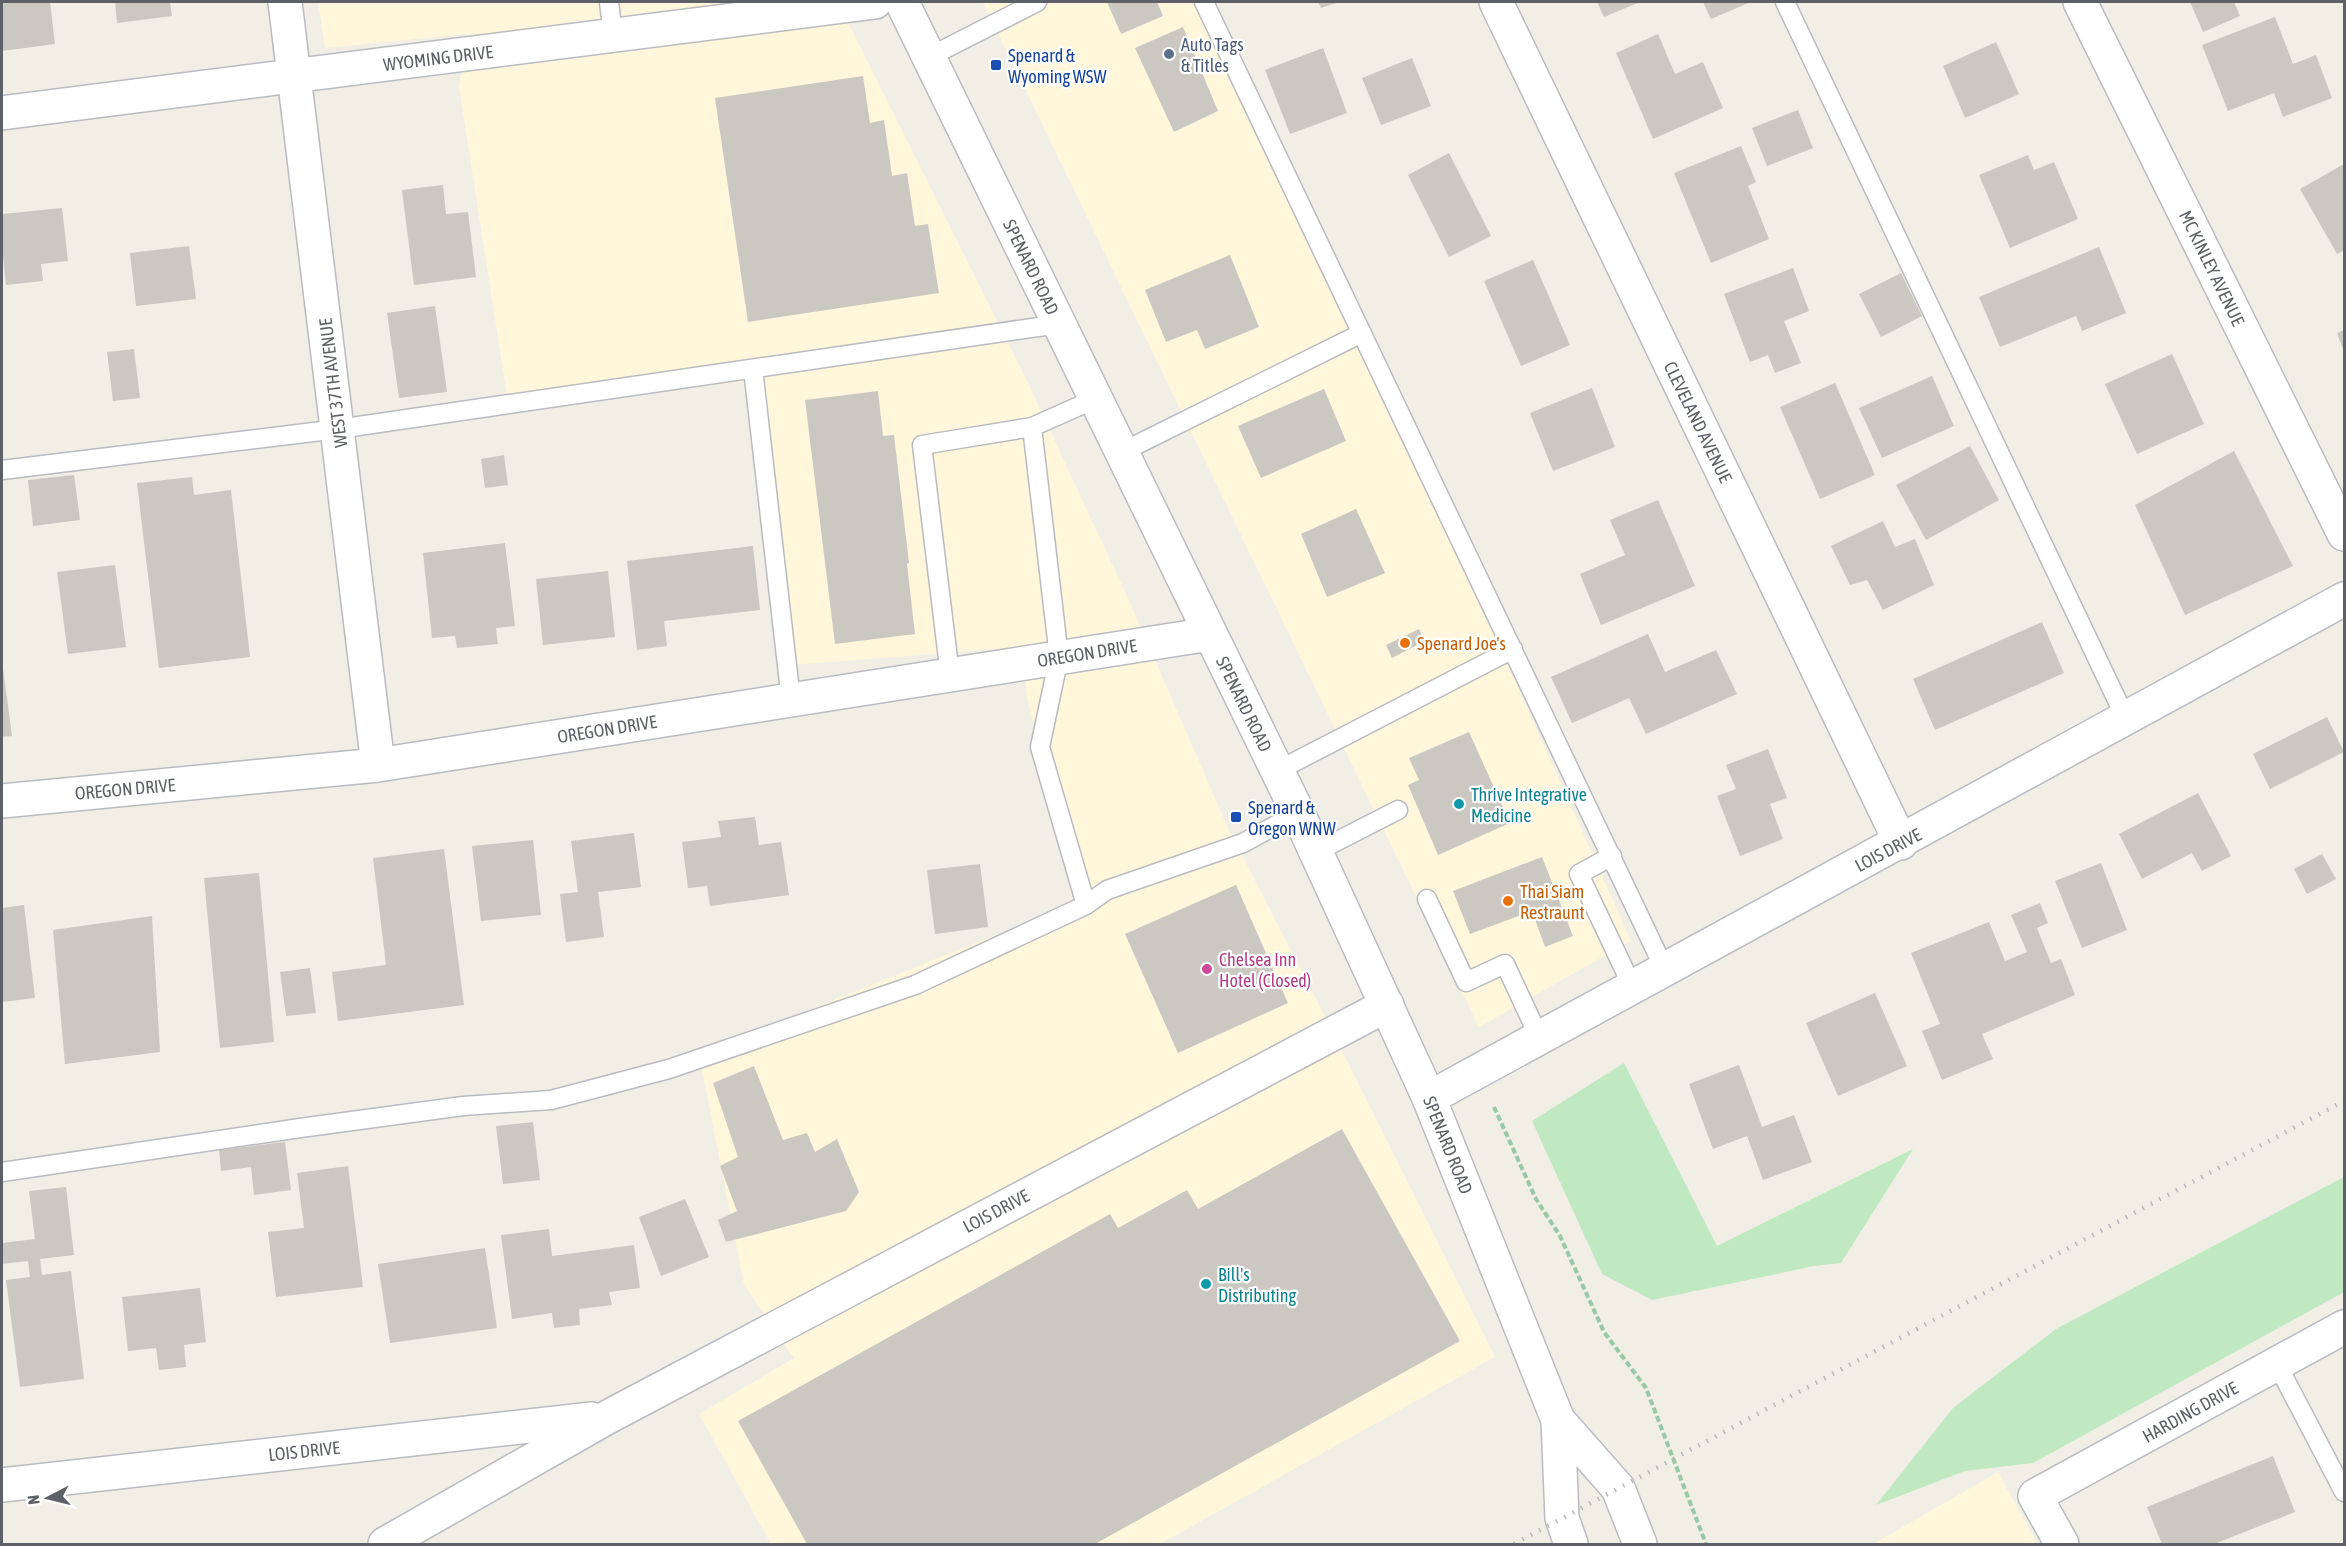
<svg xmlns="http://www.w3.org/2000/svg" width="2346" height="1546" viewBox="0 0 2346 1546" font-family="'Asap Condensed',sans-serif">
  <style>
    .commercial { fill: #fff6dc }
    .green { fill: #c1e9c1 }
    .building { fill: #cbc8c2 }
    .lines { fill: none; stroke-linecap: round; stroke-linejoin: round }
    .service-casing { stroke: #b8bbc0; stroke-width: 21 }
    .minor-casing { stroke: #b8bbc0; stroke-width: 36 }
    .secondary-casing { stroke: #b9bcc2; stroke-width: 36 }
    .path { stroke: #98c8a5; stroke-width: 4; stroke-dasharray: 6 3; stroke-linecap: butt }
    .service { stroke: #fff; stroke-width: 18 }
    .minor { stroke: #fff; stroke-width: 33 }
    .secondary { stroke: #fff; stroke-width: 33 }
    .rail { stroke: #b6b7b8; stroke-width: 4.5; stroke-dasharray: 1.5 8; stroke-linecap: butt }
    .service-dot { fill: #5c6f8a; stroke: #fff; stroke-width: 2 }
    .transit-dot { fill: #1a4fb4; stroke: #fff; stroke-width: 2 }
    .food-dot { fill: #e8710a; stroke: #fff; stroke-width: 2 }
    .culture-dot { fill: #0f9aa8; stroke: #fff; stroke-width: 2 }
    .hotel-dot { fill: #d1479c; stroke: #fff; stroke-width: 2 }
    .labels { text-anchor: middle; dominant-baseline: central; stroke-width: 4.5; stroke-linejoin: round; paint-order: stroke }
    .service-label { font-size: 18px; fill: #4e5e75; stroke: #fff; text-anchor: start }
    .transit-label { font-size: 18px; fill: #164399; stroke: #fff; text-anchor: start }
    .street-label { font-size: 18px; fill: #5d6167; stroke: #fff }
    .food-label { font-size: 18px; fill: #c56008; stroke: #fff; text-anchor: start }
    .culture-label { font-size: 18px; fill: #0d838f; stroke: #fff; text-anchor: start }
    .hotel-label { font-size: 18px; fill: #b23c85; stroke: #fff; text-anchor: start }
  </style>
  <rect width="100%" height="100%" fill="#f0eee5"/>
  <path class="commercial" d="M318,2H838L1028,383L1128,598L1229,830L1313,993L1495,1357L1160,1544H771L699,1414L794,1358L744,1285L699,1054L1083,900L1028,702L1020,647L781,666L750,381L509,409L459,87L467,34L325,48Z
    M983,2H1199L1442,517L1631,941L1479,1027Z
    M1998,1472L2037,1544H1873Z"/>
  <path class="green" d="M1624,1063L1717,1246L1913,1149L1841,1263L1814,1266L1652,1300L1602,1274L1532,1121Z
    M2344,1177V1292L2033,1463L1965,1471L1876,1505L1953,1408L2056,1329Z"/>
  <path class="building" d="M2,2H50L55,44L2,51Z
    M115,2H170L172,16L117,23Z
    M1107,2H1157L1163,16L1121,34Z
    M1318,2H1339L1321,8Z
    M1597,2H1640L1604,17Z
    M1703,2H1751L1711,19Z
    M2190,2H2234L2240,16L2203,32Z
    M2275,17L2293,64L2316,55L2332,98L2283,117L2274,93L2228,111L2202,45Z
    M1183,27L1218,111L1174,132L1135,48Z
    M1658,34L1675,74L1703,62L1723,108L1653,139L1616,53Z
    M1996,42L2019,94L1965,118L1943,66Z
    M1323,48L1347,113L1290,134L1265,70Z
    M1412,58L1431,106L1381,125L1362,78Z
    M863,76L870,123L884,120L892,176L907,173L915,226L928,224L939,293L748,322L715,98Z
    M1798,110L1813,148L1767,166L1752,128Z
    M1741,146L1756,182L1748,186L1769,239L1711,263L1674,173Z
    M1449,153L1491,236L1449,257L1408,175Z
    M2028,155L2034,170L2054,162L2078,219L2010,248L1979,175Z
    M2344,164V250L2337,254L2300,189Z
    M443,185L446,214L468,212L476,277L414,285L402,190Z
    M62,208L68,261L41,264L43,281L6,285L2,249V214Z
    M189,246L196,299L136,306L130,253Z
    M2099,247L2126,313L2082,331L2076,316L2000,347L1979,297Z
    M1230,255L1259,327L1205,349L1197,330L1166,342L1145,290Z
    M1533,260L1570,345L1521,366L1484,281Z
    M1793,268L1809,311L1784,321L1801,363L1775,373L1768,355L1750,362L1724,294Z
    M1901,273L1922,316L1881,337L1859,294Z
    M435,306L447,392L399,398L387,313Z
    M2344,330V352L2337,333Z
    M134,349L140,398L113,401L107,352Z
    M2172,354L2204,424L2137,454L2105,384Z
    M1932,376L1954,426L1882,458L1859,408Z
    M1835,383L1875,475L1820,499L1780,407Z
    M1592,388L1615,447L1553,471L1530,413Z
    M1324,389L1346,441L1261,478L1238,426Z
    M878,391L883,436L894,435L909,563L907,564L915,634L835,644L805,400Z
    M1970,446L1999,500L1926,540L1896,485Z
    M2234,451L2293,566L2185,615L2135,505Z
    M504,455L508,485L485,488L481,459Z
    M74,475L80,520L33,526L28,480Z
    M192,477L194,495L231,490L250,657L159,668L137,483Z
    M1658,500L1695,586L1601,625L1580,574L1625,555L1610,520Z
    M1356,509L1385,573L1327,597L1301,534Z
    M1883,521L1895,547L1915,539L1934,585L1883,610L1867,580L1850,585L1831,546Z
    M505,543L515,626L496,628L498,644L457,648L455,636L432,638L423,553Z
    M753,546L760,610L664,621L667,646L637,650L627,561Z
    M115,565L126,647L68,654L57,572Z
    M608,571L615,637L543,645L536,579Z
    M2042,622L2064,673L1935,730L1913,679Z
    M1419,629L1425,641L1392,658L1386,645Z
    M1648,634L1665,672L1716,650L1737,694L1646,734L1629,698L1572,723L1551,677Z
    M2,661L12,736L2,737Z
    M2327,717L2344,752L2270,789L2253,754Z
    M1469,732L1510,823L1438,855L1408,785L1419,780L1409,758Z
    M1768,749L1787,798L1770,804L1783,839L1740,856L1717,796L1736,789L1726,765Z
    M2198,793L2231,856L2202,871L2192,853L2142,879L2119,834Z
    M755,817L759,845L781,842L789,895L710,906L707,886L688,888L682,842L721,837L718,821Z
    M634,833L641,887L598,892L604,937L566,942L560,894L578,892L571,841Z
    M533,840L541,915L481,921L472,846Z
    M444,849L464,1005L338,1021L332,972L386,965L373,858Z
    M2322,854L2336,879L2307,894L2294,869Z
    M1542,857L1573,936L1545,947L1532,911L1470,934L1453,891Z
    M2101,863L2127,930L2082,948L2055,881Z
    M980,864L988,927L935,934L927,870Z
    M259,873L274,1042L220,1048L204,878Z
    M1236,885L1288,1003L1178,1053L1125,934Z
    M2040,903L2048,923L2037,928L2051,963L2061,959L2075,995L1982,1034L1993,1059L1942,1080L1922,1031L1940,1024L1911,953L1989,922L2005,961L2027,952L2011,915Z
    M24,905L35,998L2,1002V908Z
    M152,916L160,1052L65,1064L53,930Z
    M310,968L316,1013L286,1016L280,972Z
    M1875,993L1907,1066L1838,1096L1806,1023Z
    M1739,1065L1762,1127L1794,1115L1812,1162L1763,1180L1747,1136L1713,1149L1689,1084Z
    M754,1066L783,1140L807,1133L815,1152L837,1139L859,1192L846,1211L726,1242L718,1220L737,1211L720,1166L738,1157L713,1083Z
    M533,1122L540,1180L503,1184L496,1126Z
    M1342,1129L1460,1341L1095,1544H807L738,1421L1110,1214L1118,1228L1187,1190L1198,1209Z
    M285,1142L291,1190L254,1195L251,1167L221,1171L219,1150Z
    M348,1166L363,1287L276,1297L268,1232L304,1228L297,1173Z
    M66,1187L74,1255L40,1259L42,1275L71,1271L84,1379L20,1387L6,1280L30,1277L28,1261L2,1264V1243L35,1239L29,1191Z
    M685,1199L709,1257L661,1276L639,1217Z
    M549,1229L552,1256L634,1245L640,1288L609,1292L612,1305L579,1309L580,1325L554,1328L552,1313L512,1319L501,1235Z
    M485,1248L497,1328L390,1343L378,1264Z
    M200,1288L206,1342L184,1345L186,1367L159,1370L156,1348L128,1351L122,1297Z
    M2273,1456L2295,1512L2214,1544H2162L2147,1507Z"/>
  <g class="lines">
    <g class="service-casing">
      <path id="service" d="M609,2L613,36
        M1204,2L1665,970
        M1785,2L2126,719
        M929,57L1037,2
        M753,369L791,700
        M1032,427L1059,657L1040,747L1086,905L1107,890L1243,843L1298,813
        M1122,452L1362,333
        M2,470L338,429L1059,324
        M950,675L922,445L1032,427L1095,399
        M1277,771L1513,649
        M1316,852L1398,810
        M1612,856L1579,874L1633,988
        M1427,899L1466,982L1505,964L1540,1039
        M2,1172L300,1128L463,1106L551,1100L669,1069L915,985L1086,905
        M2277,1364L2344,1492"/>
    </g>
    <g class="minor-casing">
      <path id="minor" d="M285,2L378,765
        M1496,2L1901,843
        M2080,2L2344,534
        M2,113L875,2
        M2,801L378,765L1210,634
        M1429,1098L2344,599
        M2,1485L592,1419
        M385,1544L606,1418L1387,1005
        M2062,1544L2035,1496L2344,1327"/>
    </g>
    <g class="secondary-casing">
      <path id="secondary" d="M902,2L1298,813L1429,1098L1558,1420L1562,1518L1571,1544
        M1558,1420L1618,1488L1640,1544"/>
    </g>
    <path class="path" d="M1494,1107L1536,1199L1560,1236L1604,1332L1646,1388L1706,1544"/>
    <use href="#service" class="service"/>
    <use href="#minor" class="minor"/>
    <use href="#secondary" class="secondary"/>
    <path class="rail" d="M1514,1544L2344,1101"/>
  </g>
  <circle class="service-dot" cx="1169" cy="54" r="6"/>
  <g class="transit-dot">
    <rect x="990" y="59" width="12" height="12" rx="3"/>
    <rect x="1230" y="811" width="12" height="12" rx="3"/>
  </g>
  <g class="food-dot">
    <circle cx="1405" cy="643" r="6"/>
    <circle cx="1508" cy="901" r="6"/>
  </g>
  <g class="culture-dot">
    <circle cx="1459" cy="804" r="6"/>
    <circle cx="1206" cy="1284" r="6"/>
  </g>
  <circle class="hotel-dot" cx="1207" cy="969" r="6"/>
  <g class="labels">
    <g class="service-label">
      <text x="1181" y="44">Auto Tags<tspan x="1181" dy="21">&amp; Titles</tspan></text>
    </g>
    <g class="transit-label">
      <text x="1008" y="55">Spenard &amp;<tspan x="1008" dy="21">Wyoming WSW</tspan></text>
      <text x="1248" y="807">Spenard &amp;<tspan x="1248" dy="21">Oregon WNW</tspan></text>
    </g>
    <g class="street-label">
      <text transform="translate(438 58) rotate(-7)">WYOMING DRIVE</text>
      <text transform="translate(1031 267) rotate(64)">SPENARD ROAD</text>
      <text transform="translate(2212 268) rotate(64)">MC KINLEY AVENUE</text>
      <text transform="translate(333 383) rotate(-97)">WEST 37TH AVENUE</text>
      <text transform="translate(1698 422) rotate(64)">CLEVELAND AVENUE</text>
      <text transform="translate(1087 653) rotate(-9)">OREGON DRIVE</text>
      <text transform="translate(1244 704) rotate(64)">SPENARD ROAD</text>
      <text transform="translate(607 729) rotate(-9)">OREGON DRIVE</text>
      <text transform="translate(125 789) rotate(-5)">OREGON DRIVE</text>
      <text transform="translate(1888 850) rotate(-28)">LOIS DRIVE</text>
      <text transform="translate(1448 1145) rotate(68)">SPENARD ROAD</text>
      <text transform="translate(996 1211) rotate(-28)">LOIS DRIVE</text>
      <text transform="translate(2190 1412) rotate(-29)">HARDING DRIVE</text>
      <text transform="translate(304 1451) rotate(-6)">LOIS DRIVE</text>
    </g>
    <g class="food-label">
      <text x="1417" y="643">Spenard Joe's</text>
      <text x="1520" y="891">Thai Siam<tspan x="1520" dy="21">Restraunt</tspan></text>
    </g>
    <g class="culture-label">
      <text x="1471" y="794">Thrive Integrative<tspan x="1471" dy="21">Medicine</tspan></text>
      <text x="1218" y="1274">Bill's<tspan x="1218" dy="21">Distributing</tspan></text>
    </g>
    <g class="hotel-label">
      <text x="1219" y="959">Chelsea Inn<tspan x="1219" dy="21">Hotel (Closed)</tspan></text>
    </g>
  </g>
  <rect width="2346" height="1546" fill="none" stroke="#5d6167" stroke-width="6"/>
  <g transform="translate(48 1498) rotate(263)" stroke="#ffffff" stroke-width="4.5" paint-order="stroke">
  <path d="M0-4.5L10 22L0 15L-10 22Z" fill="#5d6167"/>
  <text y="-9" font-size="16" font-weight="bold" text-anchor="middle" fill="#5d6167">N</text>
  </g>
</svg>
